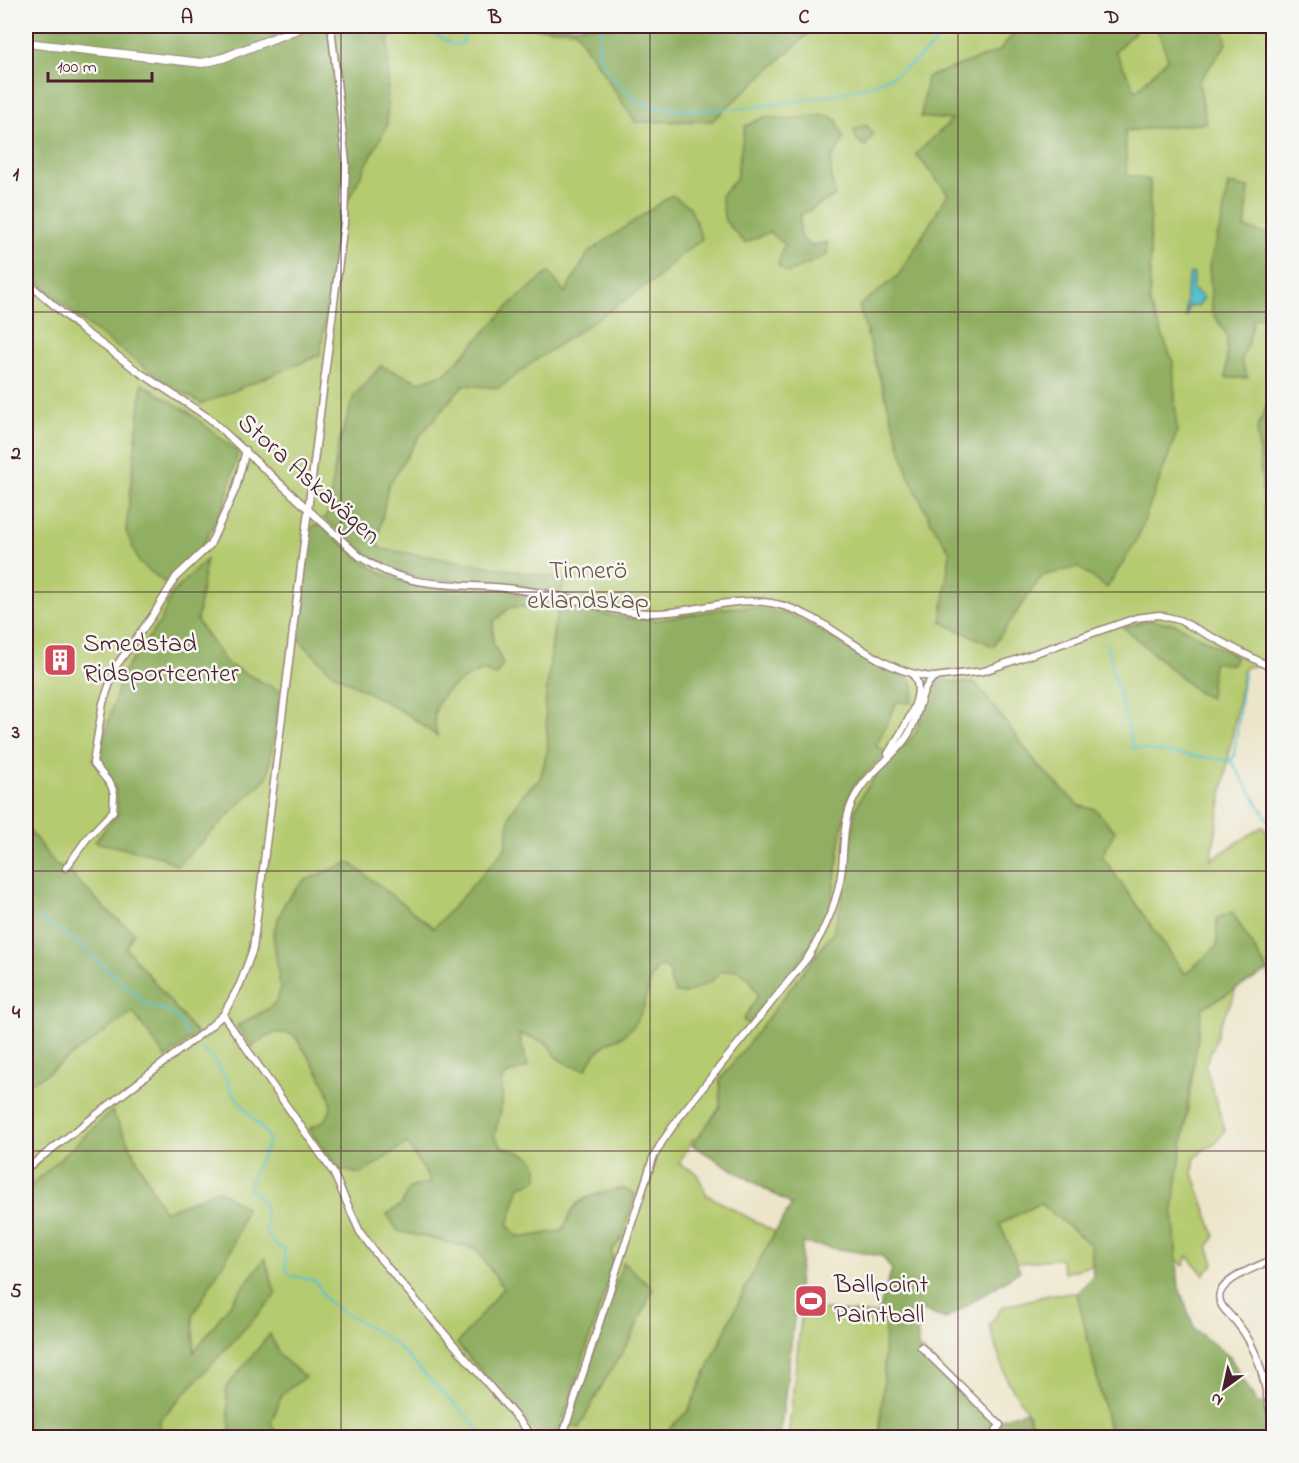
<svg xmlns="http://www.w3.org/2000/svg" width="1299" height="1463" viewBox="0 0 1299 1463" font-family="'Indie Flower',sans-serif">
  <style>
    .green { fill: #b5cb6f; stroke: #80754d; stroke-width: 1.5 }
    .forest { fill: #90af62; stroke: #6d6746; stroke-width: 1.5 }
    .water { fill: #53c0cc; stroke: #4e707c; stroke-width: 1.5 }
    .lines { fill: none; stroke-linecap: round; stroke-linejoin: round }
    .stream { stroke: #53c0cc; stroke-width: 2 }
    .minor-casing { stroke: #9c827a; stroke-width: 9 }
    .tertiary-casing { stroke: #9c827a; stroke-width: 10 }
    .minor { stroke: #fff; stroke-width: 6 }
    .tertiary { stroke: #fff; stroke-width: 8 }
    .grid { fill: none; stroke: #4a1f2b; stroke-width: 1.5; stroke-opacity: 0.55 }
    .labels { text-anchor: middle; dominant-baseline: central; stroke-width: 5; stroke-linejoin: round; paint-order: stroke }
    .street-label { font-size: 26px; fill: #4a1f2b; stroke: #f6f6f2 }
    .park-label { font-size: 26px; fill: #6a533f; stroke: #f6f6f2 }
    .poi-label { font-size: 26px; fill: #4a1f2b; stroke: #f6f6f2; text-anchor: start }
    .neatline { fill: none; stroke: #4a1f2b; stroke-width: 2 }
    .grid-label { font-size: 20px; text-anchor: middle; font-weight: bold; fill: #4a1f2b }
  </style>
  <rect width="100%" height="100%" fill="#f6f6f2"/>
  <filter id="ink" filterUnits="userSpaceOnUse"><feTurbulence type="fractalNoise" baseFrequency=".0167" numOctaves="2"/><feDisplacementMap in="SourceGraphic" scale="12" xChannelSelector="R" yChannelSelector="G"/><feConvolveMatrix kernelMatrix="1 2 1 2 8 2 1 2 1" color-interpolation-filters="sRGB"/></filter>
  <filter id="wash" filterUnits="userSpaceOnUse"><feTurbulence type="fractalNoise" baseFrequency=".008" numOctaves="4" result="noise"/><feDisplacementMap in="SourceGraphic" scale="24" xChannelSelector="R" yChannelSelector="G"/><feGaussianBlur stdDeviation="1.35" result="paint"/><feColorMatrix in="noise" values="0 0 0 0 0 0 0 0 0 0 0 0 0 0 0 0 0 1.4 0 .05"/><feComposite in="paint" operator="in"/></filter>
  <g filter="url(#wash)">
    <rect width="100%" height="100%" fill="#ede5ca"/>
    <path class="green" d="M333,26H1273V668L1263,663L1244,668L1211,860L1263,826L1273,844V987L1268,971L1250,942L1233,998L1220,1024L1215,1043L1205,1065L1225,1130L1215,1144L1204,1149L1194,1160L1193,1174L1215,1236L1208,1247L1214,1263L1204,1275L1188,1256L1184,1266L1168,1253L1108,1261L1064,1273L1060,1258L987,1267L882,1250L793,1202L693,1139L679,1164L696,1172L707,1195L775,1232L688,1411L671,1427L665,1437H26V50Z
      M1077,1293L1111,1437H1036L1027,1411L1007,1380L989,1326L1002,1307L1053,1294Z
      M802,1308L885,1315L884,1379L879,1437L788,1438Z"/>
    <path class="forest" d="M26,26H389L387,126L340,215L320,355L202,404L159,378L87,325L26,270Z
      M484,26H817L712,121L635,122L575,30Z
      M1020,26H1129L1135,32L1115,51L1136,91L1168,58L1156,26H1222L1227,43L1199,82L1206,123L1125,131L1127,175L1150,180V304L1173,362L1177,433L1137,540L1107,588L1078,567L1042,576L993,646L941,622L950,552L931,522L909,477L859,306L898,276L948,194L916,154L952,120L921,117L927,77L999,51Z
      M826,115L837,120L844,139L831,160V178L835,196L800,215V237L811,246L827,242V255L788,273L778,266L784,244L769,232L745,243L725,221L721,196L736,179L745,126L765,117L788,119Z
      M866,125L873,135L866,146L857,141L854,130Z
      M1228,184L1249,188L1245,228L1273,236V314L1253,319L1248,344L1241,361L1248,378H1226L1227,335L1212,312L1209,265L1222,221Z
      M672,195L690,207L702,239L681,255L656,279L533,362L499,388L463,385L419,437L388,486L377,544L382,549L565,579L561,593C539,590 518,585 496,583C464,580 430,583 399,572C370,561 347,538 324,518L328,513L338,446L354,396L381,366L420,382L446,373L514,301L549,272L565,293L589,252Z
      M142,384L187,411L238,452L224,506L199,552L165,583L139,562L126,531Z
      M1273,392V545L1267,539L1257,428Z
      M318,525L323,526C339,540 355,557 373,568C406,589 443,586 480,589C506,591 532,597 557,603L556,606L541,608L511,607L493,622V642L503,664L496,676L484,670C466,677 439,690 435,712C433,718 436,729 437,736L407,714L331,672L299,640L308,535L313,526Z
      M206,560L197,621L227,664L280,691L268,776L177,866L162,857L95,842L118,813L115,788L97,760L123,672L160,622L172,594Z
      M560,604L622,618L659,620L726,608L750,607L788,614L819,629L869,662L906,677L912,682L914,689L912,703L897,702L876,746L886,752L852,788L842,829L831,908L822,926L799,962L750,1025L743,1020L758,996L750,979L737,970L722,971L711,982L685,994L676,993L670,982V973L664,966L658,967L651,978L643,1009L634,1025L623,1036L607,1043L595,1054L586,1069L571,1066L558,1059L546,1042L519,1034L528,1067L508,1074L501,1081C505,1101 500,1117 494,1136L502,1147C522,1154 539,1151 538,1178L531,1183L520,1186L508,1225L515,1235L526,1237L561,1231C567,1224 569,1217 573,1209C583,1194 606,1193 622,1188L635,1194L623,1237L611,1252L613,1258L612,1269L560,1430L556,1437H540L457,1344L503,1288L476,1249L398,1231L387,1214L401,1205L410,1188L431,1182L407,1143L363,1173H355L338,1169L309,1129C316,1125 328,1120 330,1111C336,1091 305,1053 294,1035C274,1029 268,1035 252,1047L237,1026L269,1008L277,1001L280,989L273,933L285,902L303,881L349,862L434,928L505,849L510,814L524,793L540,779L548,748L545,706L554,627Z
      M1150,620L1175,624L1236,656L1232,665L1213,662L1210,698L1199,693L1123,627Z
      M941,680L976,684L1038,765L1079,806L1095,809L1115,831L1102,856L1185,974L1217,946V918L1232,912L1268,971L1202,1008L1173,1209L1179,1288L1195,1330L1230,1357L1257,1403L1273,1404V1437H1111L1077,1293L1093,1277L1091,1245L1040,1203L1000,1224L1020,1271L946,1319L917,1309L918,1347L995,1421L1027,1411L1036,1437H879L884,1379L885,1315L878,1314L892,1269L882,1256L803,1243L780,1437L665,1438L671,1427L688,1411C721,1342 750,1269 792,1205L692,1145L720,1107V1080L833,933L841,904L855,812L863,793L879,771L915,734L929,693Z
      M26,826L55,864L71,874L112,915L134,932L126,948L197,1034L166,1058L133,1012L43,1076L26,1085Z
      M112,1111L164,1212L218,1190L246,1208L232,1248L193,1315L194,1352L265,1258L276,1295L160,1420V1437H26V1190Z
      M623,1262L653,1289L630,1340L606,1378L579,1428L570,1425Z
      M270,1334L280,1356L305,1377L282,1394L271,1424L280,1437H231L226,1388Z"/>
    <path class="water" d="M1190,273L1194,274L1192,288L1204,298L1198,306H1189L1186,318V294Z"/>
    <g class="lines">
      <path class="stream" d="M601,26C600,35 597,48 600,57C605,70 626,94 639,101C683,123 830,100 877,83C908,71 930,49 952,26
        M435,34L454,45L464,42L463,36L450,28V26
        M1106,642L1133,748L1231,761L1274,829
        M1231,761L1234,756L1244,673
        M40,919L77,942L140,998C147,1008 157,1006 167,1011C177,1016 182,1026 187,1035
        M200,1048L213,1059L227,1080L232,1092L267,1135L269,1141C264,1156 250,1173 249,1188L264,1204L267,1224L265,1232L277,1246L284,1248L286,1272L292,1276L315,1281L325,1298L331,1304L393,1342L476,1426L483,1438"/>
    </g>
  </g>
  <g filter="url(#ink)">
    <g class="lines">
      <g class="minor-casing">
        <path id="minor" d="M331,26L346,163L344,223L253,949L240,984L223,1015L333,1172L360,1232L377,1255L534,1438
          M26,281L80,328L139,372L209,418L359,556C402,587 443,584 493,587C511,588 529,591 547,594C583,600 617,614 654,613C694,613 731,596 771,603C831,613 871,673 934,677
          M26,625L27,626
          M888,754C898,736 931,693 912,674
          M66,868L88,837L113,811L114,794L111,785L93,763L103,703L116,666L153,615L176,577L210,545L236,488L246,450
          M26,1169L206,1030L223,1015
          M1274,1259C1260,1265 1225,1278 1220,1293C1216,1305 1230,1314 1237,1323C1263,1354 1266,1393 1274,1431
          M921,1347L1000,1425L991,1438
          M562,1438L653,1158L662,1142L680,1116L808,957C825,929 838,902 842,868C844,847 843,825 851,805C864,773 892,761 908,735C920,717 918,691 934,677L984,671L1136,618L1159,615L1179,620L1274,669"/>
      </g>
      <g class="tertiary-casing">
        <path id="tertiary" d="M26,43L202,63L223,58L305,26"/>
      </g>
      <use href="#minor" class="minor"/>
      <use href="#tertiary" class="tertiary"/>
    </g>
  </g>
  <path class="grid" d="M341,26V1438M650,26V1438M958,26V1438M26,312H1274M26,592H1274M26,871H1274M26,1151H1274"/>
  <defs>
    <g id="building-square" transform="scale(1.725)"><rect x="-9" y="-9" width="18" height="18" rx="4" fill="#d1495b" stroke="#f6f6f2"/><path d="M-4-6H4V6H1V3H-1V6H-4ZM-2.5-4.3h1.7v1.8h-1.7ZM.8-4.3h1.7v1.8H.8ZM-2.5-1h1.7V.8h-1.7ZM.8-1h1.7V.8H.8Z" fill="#fff"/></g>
    <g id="stadium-square" transform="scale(1.725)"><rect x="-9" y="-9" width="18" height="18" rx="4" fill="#d1495b" stroke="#f6f6f2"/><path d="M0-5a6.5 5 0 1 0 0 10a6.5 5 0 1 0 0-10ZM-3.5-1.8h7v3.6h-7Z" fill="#fff"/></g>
  </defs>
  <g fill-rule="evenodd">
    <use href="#building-square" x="60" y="660"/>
    <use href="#stadium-square" x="811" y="1301"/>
  </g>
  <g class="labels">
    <g class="street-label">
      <text transform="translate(308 480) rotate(42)">Stora Askavägen</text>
    </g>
    <g class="park-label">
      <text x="588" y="572">Tinnerö<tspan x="588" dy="30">eklandskap</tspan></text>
    </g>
    <g class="poi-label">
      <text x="83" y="645">Smedstad<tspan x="83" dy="30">Ridsportcenter</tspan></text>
      <text x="834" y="1286">Ballpoint<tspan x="834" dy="30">Paintball</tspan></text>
    </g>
  </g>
  <rect width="1299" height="1463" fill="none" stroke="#f6f6f2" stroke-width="66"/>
  <g transform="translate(1224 1388) rotate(213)" stroke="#f6f6f2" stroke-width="4.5" paint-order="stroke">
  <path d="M0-4.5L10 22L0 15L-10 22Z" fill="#4a1f2b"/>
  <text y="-9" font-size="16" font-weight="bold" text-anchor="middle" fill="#4a1f2b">N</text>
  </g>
  <path d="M48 72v9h104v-9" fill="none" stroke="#4a1f2b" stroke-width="3"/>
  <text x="57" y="72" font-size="18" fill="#4a1f2b" stroke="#f6f6f2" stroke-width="4.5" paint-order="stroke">100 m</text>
  <rect x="33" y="33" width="1233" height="1397" class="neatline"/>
  <g class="grid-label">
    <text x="187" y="23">A</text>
    <text x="495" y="23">B</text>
    <text x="804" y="23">C</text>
    <text x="1112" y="23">D</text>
    <text x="16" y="180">1</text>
    <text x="16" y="459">2</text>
    <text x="16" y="738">3</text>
    <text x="16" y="1018">4</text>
    <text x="16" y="1297">5</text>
  </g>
</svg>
